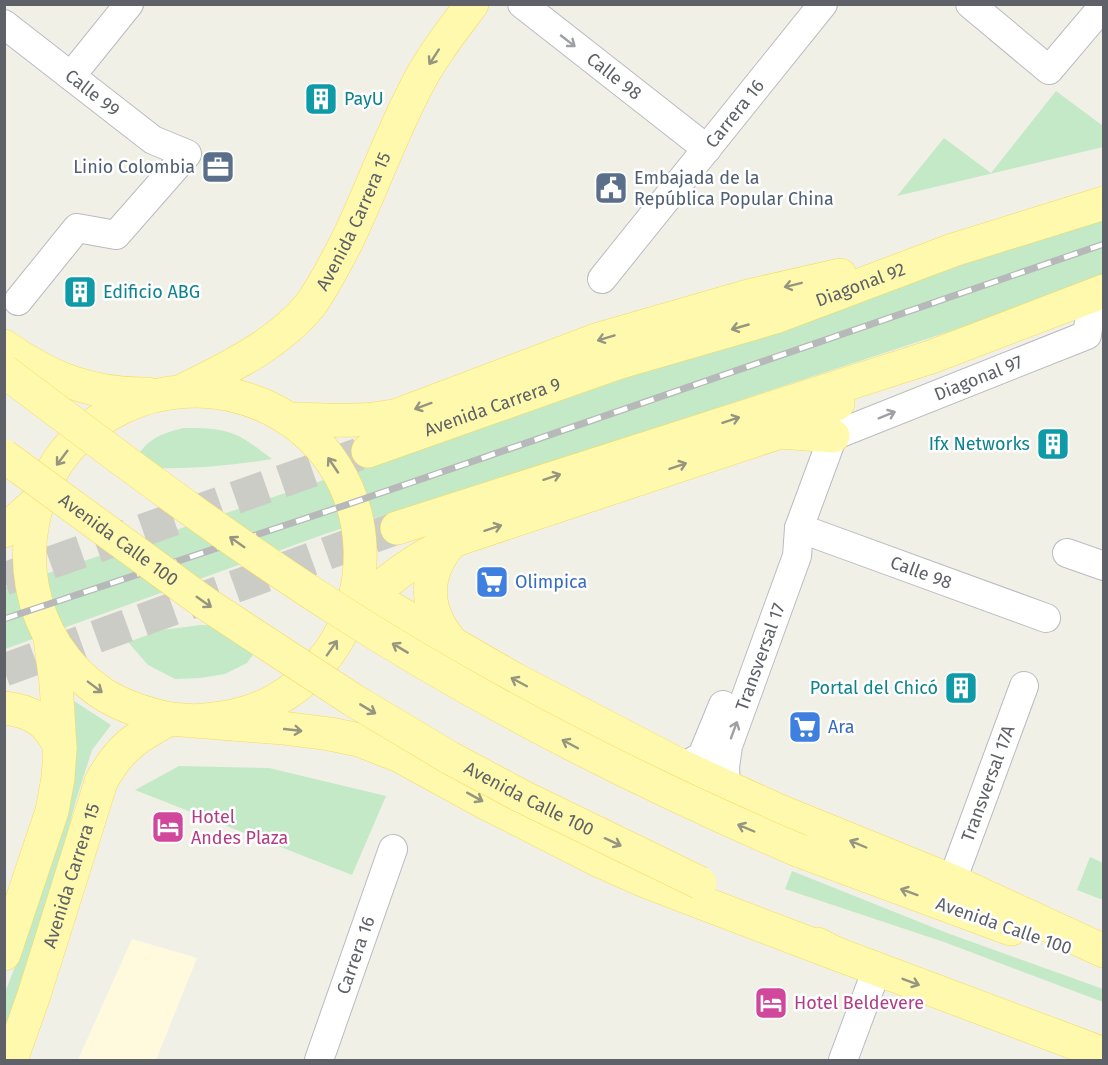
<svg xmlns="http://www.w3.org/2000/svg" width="1108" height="1065" viewBox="0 0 1108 1065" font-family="'Fira Sans',sans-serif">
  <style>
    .commercial { fill: #fffade }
    .green { fill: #c3e9c6 }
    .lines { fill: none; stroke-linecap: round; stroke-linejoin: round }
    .major-tunnel { stroke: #ccccc7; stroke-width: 33; stroke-dasharray: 33 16; stroke-linecap: butt }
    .minor-casing { stroke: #b9bbc1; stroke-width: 30 }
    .major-casing { stroke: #f8da59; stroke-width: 34 }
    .minor { stroke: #fff; stroke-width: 28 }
    .major { stroke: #fff9ae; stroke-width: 33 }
    .rail-casing { stroke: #b7b8b9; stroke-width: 7 }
    .rail { stroke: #fff; stroke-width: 4.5; stroke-dasharray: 14; stroke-linecap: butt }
    .major-bridge-casing { stroke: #f8da59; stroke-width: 34; stroke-linecap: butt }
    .major-bridge { stroke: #fff9ae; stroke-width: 33 }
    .oneway { stroke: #9ea0a4 }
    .oneway2 { stroke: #969680 }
    .labels { text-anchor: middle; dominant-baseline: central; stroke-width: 5; stroke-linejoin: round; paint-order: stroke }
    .street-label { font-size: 18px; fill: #5e6168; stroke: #fff }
    .culture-label { font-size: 18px; fill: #0d838f; stroke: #fff; text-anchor: start }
    .service-label { font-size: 18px; fill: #4e5e75; stroke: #fff; text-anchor: end }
    .shop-label { font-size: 18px; fill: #366cbe; stroke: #fff; text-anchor: start }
    .hotel-label { font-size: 18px; fill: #b23c85; stroke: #fff; text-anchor: start }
  </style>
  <rect width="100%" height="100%" fill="#f1f0e7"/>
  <path class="commercial" d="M132,939L197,958L156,1060H78Z"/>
  <path class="green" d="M1056,91L1103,126V147L897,196L944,138L991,173Z
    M1103,217V281L607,444L325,534L5,649L4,588Z
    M183,428C229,428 236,431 272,459C224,467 178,470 130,467C147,440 153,436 183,428Z
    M201,625L238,626L257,649L247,663L225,674L200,678L175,679L148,665L128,642L162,630Z
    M74,701L111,725L92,750L76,800L46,916L5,1039V992L19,957L70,783L77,751Z
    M179,766L269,768L386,796L352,875L135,790Z
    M1090,857L1103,863V900L1077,890Z
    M792,871L947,933L1103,989V1002L944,942L785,889Z"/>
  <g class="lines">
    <path class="major-tunnel" d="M4,579L368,451
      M4,670L397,528"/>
    <g class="minor-casing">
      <g id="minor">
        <path id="s1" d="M522,4L707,149"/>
        <path d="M970,4L1049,70L1104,5"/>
        <path id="s2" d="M4,24L153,140L187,154L116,235L77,228L18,301"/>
        <path d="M71,76L129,4"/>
        <path id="s3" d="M602,279L823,4"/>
        <path id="s4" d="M799,528L1046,618"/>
        <path d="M1067,553L1104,566"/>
        <path d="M683,767L702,756L723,705"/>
        <path id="s5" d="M726,787L725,767L728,746L797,556L799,528L833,436L1087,335L1093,295"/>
        <path id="s6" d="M952,881L1024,686"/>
        <path id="s7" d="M319,1060L393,849"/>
        <path d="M843,1060L877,969"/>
      </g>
    </g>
    <g class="major-casing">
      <g id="major">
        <path d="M4,346C49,378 91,395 148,394"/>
        <path id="s8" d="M184,390C228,368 279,344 311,304C325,284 336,262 347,241C371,191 389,140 414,91C429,60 451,32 472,4"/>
        <path d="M288,419C326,420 362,423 398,415L599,339L748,296L840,275"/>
        <path d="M780,432L833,436"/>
        <path id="s9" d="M368,451L617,363L775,317L953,250L1104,203"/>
        <path d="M397,528L931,357L1104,291"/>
        <path d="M4,531L38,501"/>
        <path d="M452,541C422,575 424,612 454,645"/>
        <path d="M358,589L514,679L683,767L777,810L952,881L1104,951"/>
        <path d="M355,611C384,581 415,559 452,541L780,432L838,403"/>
        <path d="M4,708C33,711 49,722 60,748"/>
        <path d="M193,721C222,719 250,715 276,700C392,634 388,462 265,406C235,393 203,388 170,393C127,399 85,423 59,460C7,536 25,642 103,694C124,707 146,714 170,719L283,728L330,734L359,740L400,756L484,802L600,861L645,881L837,954"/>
        <path d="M800,851L1011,929"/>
        <path d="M817,944L837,954L1104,1054"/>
        <path d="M4,954L52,811L58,778L60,748L56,683L50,638"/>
        <path id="s10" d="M11,1060L34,995L101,782C119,748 136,737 170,719"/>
      </g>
    </g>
    <use href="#minor" class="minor"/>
    <use href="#major" class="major"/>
    <g class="rail-casing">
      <path id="rail" d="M4,619L343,506L1104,244"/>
    </g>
    <use href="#rail" class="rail"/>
    <g class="major-bridge-casing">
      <g id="major-bridge">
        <path d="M4,371C113,453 221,535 335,608C483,703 639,782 800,851"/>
        <path id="s11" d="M4,456L205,603L353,700L450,758L521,796L700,883"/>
      </g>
    </g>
    <use href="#major-bridge" class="major-bridge"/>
  </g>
  <defs><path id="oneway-shaft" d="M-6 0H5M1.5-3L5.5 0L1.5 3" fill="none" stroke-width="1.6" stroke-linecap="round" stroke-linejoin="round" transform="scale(1.5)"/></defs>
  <g class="oneway">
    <use href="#oneway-shaft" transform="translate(568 41) rotate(38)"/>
    <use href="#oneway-shaft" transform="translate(887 415) rotate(-22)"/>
    <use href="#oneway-shaft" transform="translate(734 730) rotate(-70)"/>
  </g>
  <g class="oneway2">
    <use href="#oneway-shaft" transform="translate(434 57) rotate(123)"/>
    <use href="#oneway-shaft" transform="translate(793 285) rotate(166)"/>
    <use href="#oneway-shaft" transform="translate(740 327) rotate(164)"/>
    <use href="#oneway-shaft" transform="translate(606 338) rotate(163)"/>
    <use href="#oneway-shaft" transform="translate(423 406) rotate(160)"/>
    <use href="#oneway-shaft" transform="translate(731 420) rotate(-18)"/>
    <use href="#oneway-shaft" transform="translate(62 458) rotate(127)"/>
    <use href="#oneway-shaft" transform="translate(333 465) rotate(-124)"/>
    <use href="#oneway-shaft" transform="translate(678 466) rotate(-19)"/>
    <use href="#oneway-shaft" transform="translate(552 477) rotate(-18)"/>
    <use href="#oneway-shaft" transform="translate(493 528) rotate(-18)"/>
    <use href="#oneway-shaft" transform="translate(237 542) rotate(-145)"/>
    <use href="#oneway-shaft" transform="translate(204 602) rotate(35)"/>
    <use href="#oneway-shaft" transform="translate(332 648) rotate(-55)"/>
    <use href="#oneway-shaft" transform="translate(400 648) rotate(-149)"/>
    <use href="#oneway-shaft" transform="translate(519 682) rotate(-152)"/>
    <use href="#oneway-shaft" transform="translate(95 687) rotate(37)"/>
    <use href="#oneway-shaft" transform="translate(368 709) rotate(31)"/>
    <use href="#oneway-shaft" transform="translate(293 730) rotate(6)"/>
    <use href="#oneway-shaft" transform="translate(570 744) rotate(-152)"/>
    <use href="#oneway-shaft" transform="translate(475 797) rotate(29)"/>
    <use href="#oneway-shaft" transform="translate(746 828) rotate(-157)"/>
    <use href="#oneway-shaft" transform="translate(613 842) rotate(25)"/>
    <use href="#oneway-shaft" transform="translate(858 844) rotate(-157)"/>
    <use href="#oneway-shaft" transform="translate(909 892) rotate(-160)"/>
    <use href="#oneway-shaft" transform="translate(911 982) rotate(21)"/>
  </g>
  <defs>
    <g id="building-square" transform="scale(1.725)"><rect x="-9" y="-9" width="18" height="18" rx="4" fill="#0f9aa8" stroke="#fff"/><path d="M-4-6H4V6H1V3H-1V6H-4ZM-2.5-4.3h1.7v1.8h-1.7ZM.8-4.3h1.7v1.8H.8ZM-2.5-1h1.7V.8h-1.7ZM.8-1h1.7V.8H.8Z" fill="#fff"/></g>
    <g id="office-square" transform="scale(1.725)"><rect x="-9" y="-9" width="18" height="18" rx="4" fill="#5c6f8a" stroke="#fff"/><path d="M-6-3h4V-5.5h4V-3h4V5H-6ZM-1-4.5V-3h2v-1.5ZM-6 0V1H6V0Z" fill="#fff"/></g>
    <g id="civic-square" transform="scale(1.725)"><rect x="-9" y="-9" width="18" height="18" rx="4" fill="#5c6f8a" stroke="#fff"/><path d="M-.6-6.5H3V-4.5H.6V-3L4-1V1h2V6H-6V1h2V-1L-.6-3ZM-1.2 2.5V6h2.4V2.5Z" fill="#fff"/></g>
    <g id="supermarket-square" transform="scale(1.725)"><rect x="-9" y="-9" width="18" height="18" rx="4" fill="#3f7fe0" stroke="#fff"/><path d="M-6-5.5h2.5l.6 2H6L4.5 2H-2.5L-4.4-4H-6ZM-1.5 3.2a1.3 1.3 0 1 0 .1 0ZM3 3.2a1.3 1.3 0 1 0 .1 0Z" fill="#fff"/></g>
    <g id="hotel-square" transform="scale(1.725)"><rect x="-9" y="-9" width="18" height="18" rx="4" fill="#d1479c" stroke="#fff"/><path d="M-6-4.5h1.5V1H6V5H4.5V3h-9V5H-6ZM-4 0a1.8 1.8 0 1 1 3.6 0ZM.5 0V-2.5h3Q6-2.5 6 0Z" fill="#fff"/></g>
  </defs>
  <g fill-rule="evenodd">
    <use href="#building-square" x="321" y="99"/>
    <use href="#office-square" x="218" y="167"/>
    <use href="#civic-square" x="611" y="188"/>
    <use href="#building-square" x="80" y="292"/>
    <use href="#building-square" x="1053" y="444"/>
    <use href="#supermarket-square" x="492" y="582"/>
    <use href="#building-square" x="961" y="688"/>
    <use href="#supermarket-square" x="805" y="727"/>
    <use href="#hotel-square" x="168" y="827"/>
    <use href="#hotel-square" x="771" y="1003"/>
  </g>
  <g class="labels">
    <g class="street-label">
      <text stroke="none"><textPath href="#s1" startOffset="117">Calle 98</textPath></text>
      <text stroke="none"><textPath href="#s2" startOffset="112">Calle 99</textPath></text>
      <text stroke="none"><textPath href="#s3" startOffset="212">Carrera 16</textPath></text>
      <text stroke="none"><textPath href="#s8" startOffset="248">Avenida Carrera 15</textPath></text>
      <text stroke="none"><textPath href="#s9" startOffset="520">Diagonal 92</textPath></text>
      <text stroke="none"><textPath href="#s5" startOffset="526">Diagonal 97</textPath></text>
      <text stroke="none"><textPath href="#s9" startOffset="132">Avenida Carrera 9</textPath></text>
      <text stroke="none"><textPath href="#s11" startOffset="142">Avenida Calle 100</textPath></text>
      <text stroke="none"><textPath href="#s4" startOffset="130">Calle 98</textPath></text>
      <text stroke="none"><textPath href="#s5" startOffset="136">Transversal 17</textPath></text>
      <text stroke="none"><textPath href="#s6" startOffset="104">Transversal 17A</textPath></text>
      <text stroke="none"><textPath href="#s11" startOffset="628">Avenida Calle 100</textPath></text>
      <text stroke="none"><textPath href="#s10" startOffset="194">Avenida Carrera 15</textPath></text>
      <text transform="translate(1004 926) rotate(19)">Avenida Calle 100</text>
      <text stroke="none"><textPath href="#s7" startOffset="111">Carrera 16</textPath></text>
    </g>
    <g class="culture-label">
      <text x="344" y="99">PayU</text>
      <text x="103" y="292">Edificio ABG</text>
      <text x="1030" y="444" text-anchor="end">Ifx Networks</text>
      <text x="938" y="688" text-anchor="end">Portal del Chicó</text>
    </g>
    <g class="service-label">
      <text x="195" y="167">Linio Colombia</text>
      <text x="634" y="178" text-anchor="start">Embajada de la<tspan x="634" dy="21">República Popular China</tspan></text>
    </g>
    <g class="shop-label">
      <text x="515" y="582">Olimpica</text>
      <text x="828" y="727">Ara</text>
    </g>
    <g class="hotel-label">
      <text x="191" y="817">Hotel<tspan x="191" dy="21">Andes Plaza</tspan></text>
      <text x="794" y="1003">Hotel Beldevere</text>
    </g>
  </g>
  <rect width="1108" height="1065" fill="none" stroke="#5e6168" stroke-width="12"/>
</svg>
